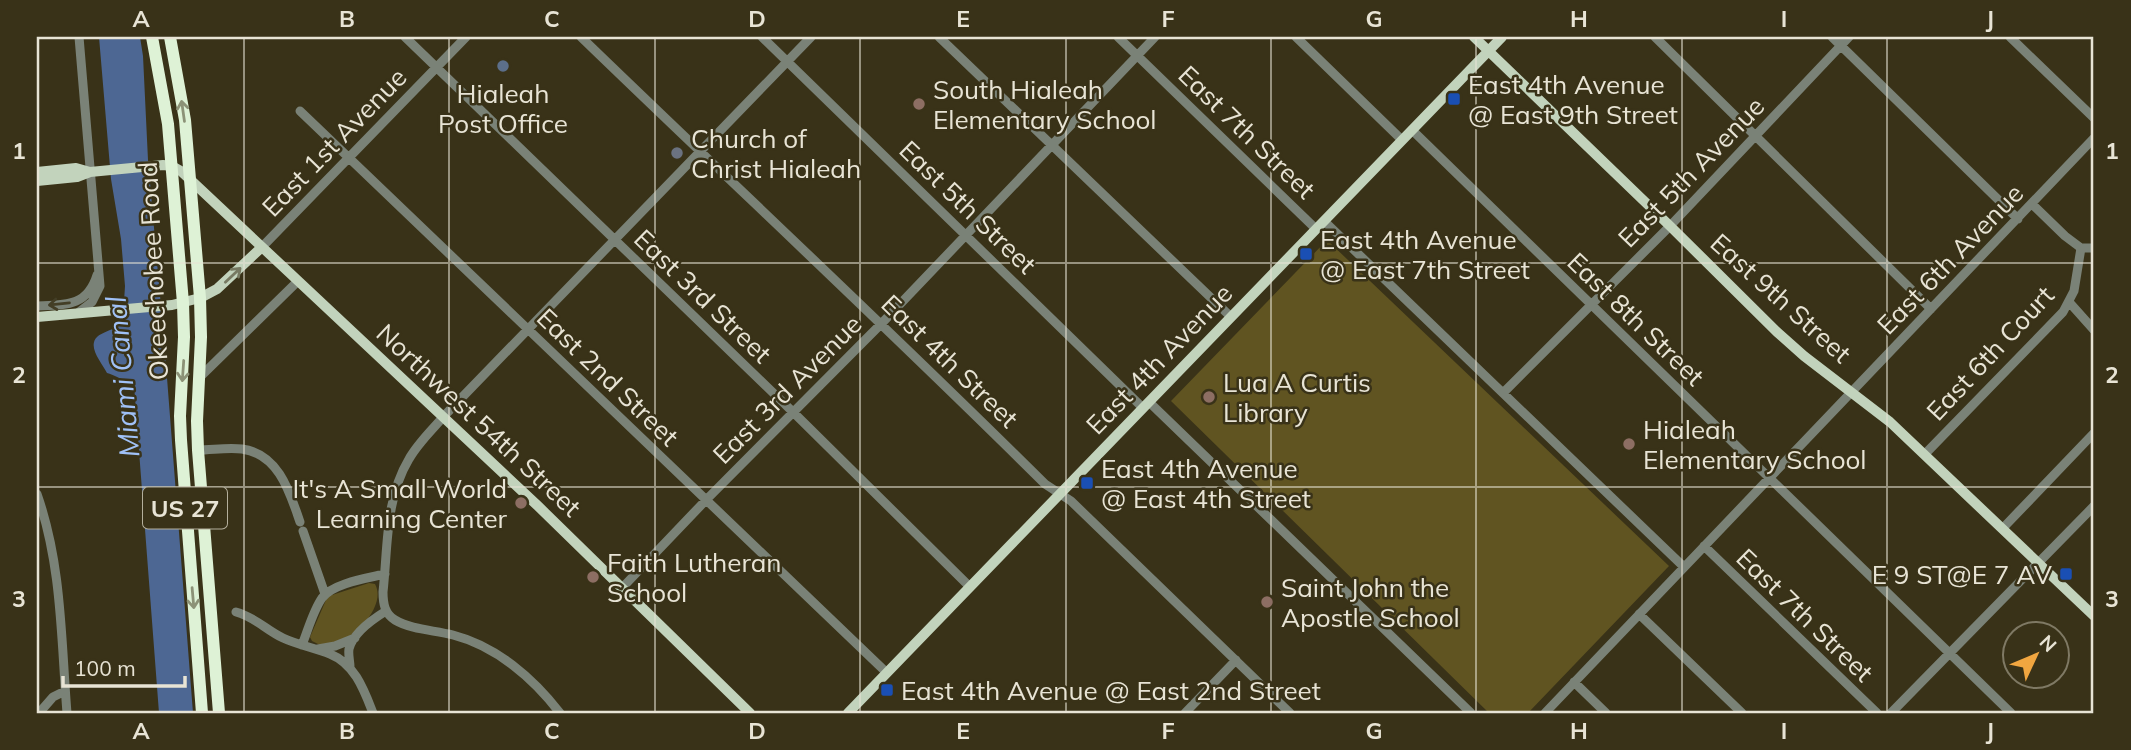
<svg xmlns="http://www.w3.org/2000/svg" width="2131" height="750" viewBox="0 0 2131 750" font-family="Mulish,sans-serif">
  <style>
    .green { fill: #605421 }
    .water { fill: #4d6793 }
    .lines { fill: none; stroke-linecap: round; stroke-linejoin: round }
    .minor { stroke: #7a8277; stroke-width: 9 }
    .major { stroke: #c2d3bc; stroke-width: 10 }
    .highway { stroke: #def2d6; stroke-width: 12 }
    .oneway { stroke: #8c9277 }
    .oneway2 { stroke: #777a62 }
    .oneway3 { stroke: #433e26 }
    .grid { fill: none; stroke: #e8e4d5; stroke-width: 2; stroke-opacity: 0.55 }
    .service-dot { fill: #5c6f8a; stroke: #393218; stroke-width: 2.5 }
    .transit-dot { fill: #1a4fb4; stroke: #393218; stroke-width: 2.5 }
    .education-dot { fill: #8d6e63; stroke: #393218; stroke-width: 2.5 }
    .worship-dot { fill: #6b7280; stroke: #393218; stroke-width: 2.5 }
    .labels { text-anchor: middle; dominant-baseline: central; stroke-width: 5; stroke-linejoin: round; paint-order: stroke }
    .shield { fill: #393218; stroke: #b4af9c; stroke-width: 2 }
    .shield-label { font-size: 24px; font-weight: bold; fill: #e8e4d5 }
    .poi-label { font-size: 26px; fill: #e8e4d5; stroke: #393218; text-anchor: start }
    .street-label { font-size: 26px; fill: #e8e4d5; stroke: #393218 }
    .water-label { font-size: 28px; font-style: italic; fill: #a0c1f7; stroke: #393218 }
    .neatline { fill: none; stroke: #e8e4d5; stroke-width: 2.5 }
    .grid-label { font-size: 23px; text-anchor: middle; font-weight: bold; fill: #e8e4d5 }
  </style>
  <rect width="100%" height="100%" fill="#393218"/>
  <path class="green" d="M1327,240L1669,566L1528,713H1489L1171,401Z
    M369,583L375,584C385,602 364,627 349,637C342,642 330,644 322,646L312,641L310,637L326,600L329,596Z"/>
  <path class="water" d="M99,37H140L143,56L148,160L165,352L193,713H159L134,385C126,382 113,374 107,373C102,363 87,347 97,337C102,332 111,331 117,326L124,302L125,286L121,239L111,179Z"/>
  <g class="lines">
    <path class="minor" d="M79,37L100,286L92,302L79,312
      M405,37L794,413L970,587
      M581,37C735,186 892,332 1045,484L1071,501L1290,713
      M762,37L1143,408
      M939,37L1231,317
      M1118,37L1316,229
      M1296,37L1402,140
      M1655,37L1931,309
      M1832,37L2018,219
      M2010,37L2094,118
      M300,111L887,673
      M1412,130L2011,713
      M2032,204L2065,236L2081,248
      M1324,221L1684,567
      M262,247L466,37
      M2081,248H2094
      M2069,302L2094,330
      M37,306C65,305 87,307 97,275
      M200,377L298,281
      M1503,393L1670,226L1849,37
      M1149,402L1471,713
      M198,450C212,450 228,447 242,449C279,454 290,493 300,522
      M1925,454L2063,312L2074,291L2081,248
      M37,494C62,565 61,639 67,713
      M2003,528L2094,433
      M303,531L325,594
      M1704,546L1877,713
      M622,588L706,500L882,323L1155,37
      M236,612C255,617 266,630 283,638C298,645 315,648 330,654C355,664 364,690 373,713
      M1639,614L1742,713
      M302,645C308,630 313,611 322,598C333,583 368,578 385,574
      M318,649L335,646L355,638
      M350,667C350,661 348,655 349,649C353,633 373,619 386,611
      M1574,682L1606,713
      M39,713L53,697L65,691
      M560,713C533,678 496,646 453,635C434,630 412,630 395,620C385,614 383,604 383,592C388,547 385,499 409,459C418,443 432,430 444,416L811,37
      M1185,713L1236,660
      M1545,713L2094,138
      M1891,713L2094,506"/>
    <path class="major" d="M1474,37L1670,226L1777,332L1804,356L1890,422L2094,616
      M37,172L76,168L90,172
      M37,181L77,177L90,172L163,165L172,166L181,171L538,506L750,713
      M37,317L172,305L200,298L217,289L262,247
      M848,713L1502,37"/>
    <path class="highway" d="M152,37L168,124L183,303L184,337L180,416L181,440L202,713
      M170,37L185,120L200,298L201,337L197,421L198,450L219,713"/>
  </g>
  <defs><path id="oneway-shaft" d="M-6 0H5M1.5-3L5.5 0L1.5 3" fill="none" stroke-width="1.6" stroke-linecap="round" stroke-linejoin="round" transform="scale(1.75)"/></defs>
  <g class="oneway">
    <use href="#oneway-shaft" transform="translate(183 111) rotate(-98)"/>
    <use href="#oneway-shaft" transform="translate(183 371) rotate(94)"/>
    <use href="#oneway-shaft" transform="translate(193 598) rotate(85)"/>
  </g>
  <use class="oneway2" href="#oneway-shaft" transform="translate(233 275) rotate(-43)"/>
  <use class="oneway3" href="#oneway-shaft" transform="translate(59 304) rotate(174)"/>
  <path class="grid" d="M244,37V713M449,37V713M655,37V713M860,37V713M1066,37V713M1271,37V713M1476,37V713M1682,37V713M1887,37V713M37,263H2094M37,487H2094"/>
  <circle class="service-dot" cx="503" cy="66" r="7"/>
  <g class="transit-dot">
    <rect x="1447" y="92" width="14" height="14" rx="3.5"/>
    <rect x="1299" y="247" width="14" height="14" rx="3.5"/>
    <rect x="1080" y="476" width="14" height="14" rx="3.5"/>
    <rect x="2059" y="567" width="14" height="14" rx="3.5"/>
    <rect x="880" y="683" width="14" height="14" rx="3.5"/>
  </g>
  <g class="education-dot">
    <circle cx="919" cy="104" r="7"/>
    <circle cx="1209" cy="397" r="7"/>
    <circle cx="1629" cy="444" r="7"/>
    <circle cx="521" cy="503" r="7"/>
    <circle cx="593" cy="577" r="7"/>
    <circle cx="1267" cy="602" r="7"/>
  </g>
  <circle class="worship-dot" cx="677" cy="153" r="7"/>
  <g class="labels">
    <rect class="shield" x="143" y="487.5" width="84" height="41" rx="5"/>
    <g class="shield-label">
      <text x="185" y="508">US 27</text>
    </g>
    <g class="poi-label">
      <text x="1468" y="84">East 4th Avenue<tspan x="1468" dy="30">@ East 9th Street</tspan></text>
      <text x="933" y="89">South Hialeah<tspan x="933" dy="30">Elementary School</tspan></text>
      <text x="503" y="93" text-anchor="middle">Hialeah<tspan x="503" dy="30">Post Office</tspan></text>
      <text x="691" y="138">Church of<tspan x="691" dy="30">Christ Hialeah</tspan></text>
      <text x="1320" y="239">East 4th Avenue<tspan x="1320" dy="30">@ East 7th Street</tspan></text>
      <text x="1223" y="382">Lua A Curtis<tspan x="1223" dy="30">Library</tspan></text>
      <text x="1643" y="429">Hialeah<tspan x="1643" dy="30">Elementary School</tspan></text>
      <text x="1101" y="468">East 4th Avenue<tspan x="1101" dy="30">@ East 4th Street</tspan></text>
      <text x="507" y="488" text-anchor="end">It's A Small World<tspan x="507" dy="30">Learning Center</tspan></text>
      <text x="607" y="562">Faith Lutheran<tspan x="607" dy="30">School</tspan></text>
      <text x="2052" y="574" text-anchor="end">E 9 ST@E 7 AV</text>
      <text x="1281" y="587">Saint John the<tspan x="1281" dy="30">Apostle School</tspan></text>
      <text x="901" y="690">East 4th Avenue @ East 2nd Street</text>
    </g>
    <g class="street-label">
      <text transform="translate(1247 132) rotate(44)">East 7th Street</text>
      <text transform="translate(334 142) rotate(-46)">East 1st Avenue</text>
      <text transform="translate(1691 172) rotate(-46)">East 5th Avenue</text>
      <text transform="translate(968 207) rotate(44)">East 5th Street</text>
      <text transform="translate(1950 259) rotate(-46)">East 6th Avenue</text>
      <text transform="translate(153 271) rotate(-93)">Okeechobee Road</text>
      <text transform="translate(703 296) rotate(44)">East 3rd Street</text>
      <text transform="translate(1781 298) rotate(42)">East 9th Street</text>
      <text transform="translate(1636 319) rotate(44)">East 8th Street</text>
      <text transform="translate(1990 353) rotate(-47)">East 6th Court</text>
      <text transform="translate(1159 359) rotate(-46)">East 4th Avenue</text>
      <text transform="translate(950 361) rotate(44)">East 4th Street</text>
      <text transform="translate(608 377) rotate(44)">East 2nd Street</text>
      <text transform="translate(787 389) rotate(-45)">East 3rd Avenue</text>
      <text transform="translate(479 420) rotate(43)">Northwest 54th Street</text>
      <text transform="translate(1805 615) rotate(44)">East 7th Street</text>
    </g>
    <g class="water-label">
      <text transform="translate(122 377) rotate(-95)">Miami Canal</text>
    </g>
  </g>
  <rect width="2131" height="750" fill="none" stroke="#393218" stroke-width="77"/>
  <g transform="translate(2036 655) rotate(46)"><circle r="33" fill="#393218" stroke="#7f7964" stroke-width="2"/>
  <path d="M0-5L12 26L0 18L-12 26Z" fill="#f1a640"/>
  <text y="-10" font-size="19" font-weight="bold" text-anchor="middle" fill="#e8e4d5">N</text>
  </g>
  <path d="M63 676v10h122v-10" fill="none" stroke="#e8e4d5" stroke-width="3.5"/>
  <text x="74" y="676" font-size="21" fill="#e8e4d5" stroke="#393218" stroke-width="5" paint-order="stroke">100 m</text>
  <rect x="38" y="38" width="2054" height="674" class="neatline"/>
  <g class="grid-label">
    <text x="141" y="27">A</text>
    <text x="347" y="27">B</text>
    <text x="552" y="27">C</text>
    <text x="757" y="27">D</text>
    <text x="963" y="27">E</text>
    <text x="1168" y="27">F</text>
    <text x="1374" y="27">G</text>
    <text x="1579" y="27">H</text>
    <text x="1784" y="27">I</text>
    <text x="1990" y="27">J</text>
    <text x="19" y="159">1</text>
    <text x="2112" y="159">1</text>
    <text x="19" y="383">2</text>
    <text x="2112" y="383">2</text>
    <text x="19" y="607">3</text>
    <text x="2112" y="607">3</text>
    <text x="141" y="739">A</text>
    <text x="347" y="739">B</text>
    <text x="552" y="739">C</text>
    <text x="757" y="739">D</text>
    <text x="963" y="739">E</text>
    <text x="1168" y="739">F</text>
    <text x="1374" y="739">G</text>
    <text x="1579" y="739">H</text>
    <text x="1784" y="739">I</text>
    <text x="1990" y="739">J</text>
  </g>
</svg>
